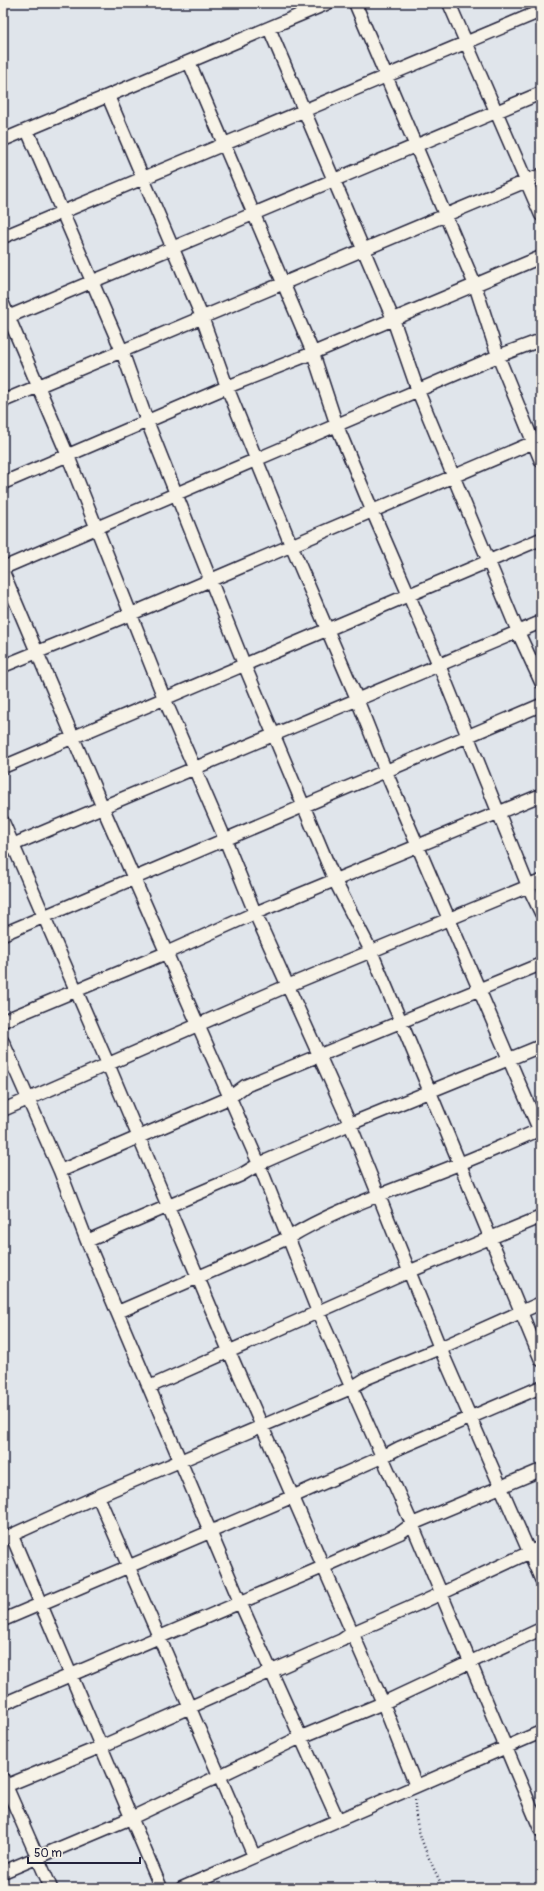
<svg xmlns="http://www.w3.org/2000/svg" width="544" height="1891" viewBox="0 0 544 1891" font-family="Pangolin,sans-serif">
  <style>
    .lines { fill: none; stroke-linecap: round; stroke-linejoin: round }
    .minor-casing { stroke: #22223b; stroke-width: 15 }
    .path { stroke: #22223b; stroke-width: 2.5; stroke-dasharray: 1 3; stroke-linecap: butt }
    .minor { stroke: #f7f3e8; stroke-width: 12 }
  </style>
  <rect width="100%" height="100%" fill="#e0e5eb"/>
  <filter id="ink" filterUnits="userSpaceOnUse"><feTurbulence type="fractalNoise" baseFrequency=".025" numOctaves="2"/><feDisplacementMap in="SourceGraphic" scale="8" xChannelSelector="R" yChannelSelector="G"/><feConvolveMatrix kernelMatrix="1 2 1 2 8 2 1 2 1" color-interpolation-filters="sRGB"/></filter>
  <g filter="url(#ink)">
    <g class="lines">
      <g class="minor-casing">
        <path id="minor" d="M355,3L475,285L498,356L541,461
          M449,3L541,215
          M269,28L393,319L418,391L518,632L541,682
          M189,62L313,353L337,426L372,510L439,665L528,886L541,913
          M108,96L202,317L227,387L291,545L357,699L386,772L541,1134
          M27,130L122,351L147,421L244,664L335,881L371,951L401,1022L541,1360
          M3,140L328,3
          M3,237L541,11
          M3,304L68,456L164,698L225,839L255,913L350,1124L440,1348L541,1579
          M3,319L541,93
          M3,401L541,175
          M3,483L227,387L313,353L541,257
          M3,568L498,356L541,340
          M3,572L103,808L259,1164L318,1312L412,1524L541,1831
          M3,666L131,614L541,439
          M3,767L541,539
          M3,822L108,1064L229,1351L383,1703L416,1786
          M3,849L541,622
          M3,934L541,705
          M3,1021L166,953L255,913L541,795
          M3,1042L60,1171L87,1241L240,1602L338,1820
          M3,1110L287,986L541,881
          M60,1171L229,1098L245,1086L541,964
          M87,1241L241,1175L259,1164L350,1124L541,1046
          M118,1312L288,1238C330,1212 380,1195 426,1177C465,1162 503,1146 541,1129
          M149,1387L408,1272L541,1217
          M98,1496L254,1856
          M12,1536L161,1888
          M3,1539L98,1496L351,1388L367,1378L440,1348L541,1303
          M3,1620L294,1496L382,1457L399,1448L541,1387
          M3,1704L323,1567L400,1533L412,1524L541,1470
          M3,1779L51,1888
          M3,1787L100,1747L342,1640L352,1633L425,1601L541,1547
          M3,1872L131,1818L301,1737L383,1703L541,1629
          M182,1888L541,1732"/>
      </g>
      <path class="path" d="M415,1800C414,1832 430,1860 443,1888"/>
      <use href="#minor" class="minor"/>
    </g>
  </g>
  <rect width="544" height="1891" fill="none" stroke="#f7f3e8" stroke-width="16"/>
  <rect x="8" y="8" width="528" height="1875" fill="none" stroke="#22223b" stroke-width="1.5" filter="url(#ink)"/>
  <path d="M28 1857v6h112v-6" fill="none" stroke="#22223b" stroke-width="2"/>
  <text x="34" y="1857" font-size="12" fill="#22223b" stroke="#f7f3e8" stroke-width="3" paint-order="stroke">50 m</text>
</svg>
